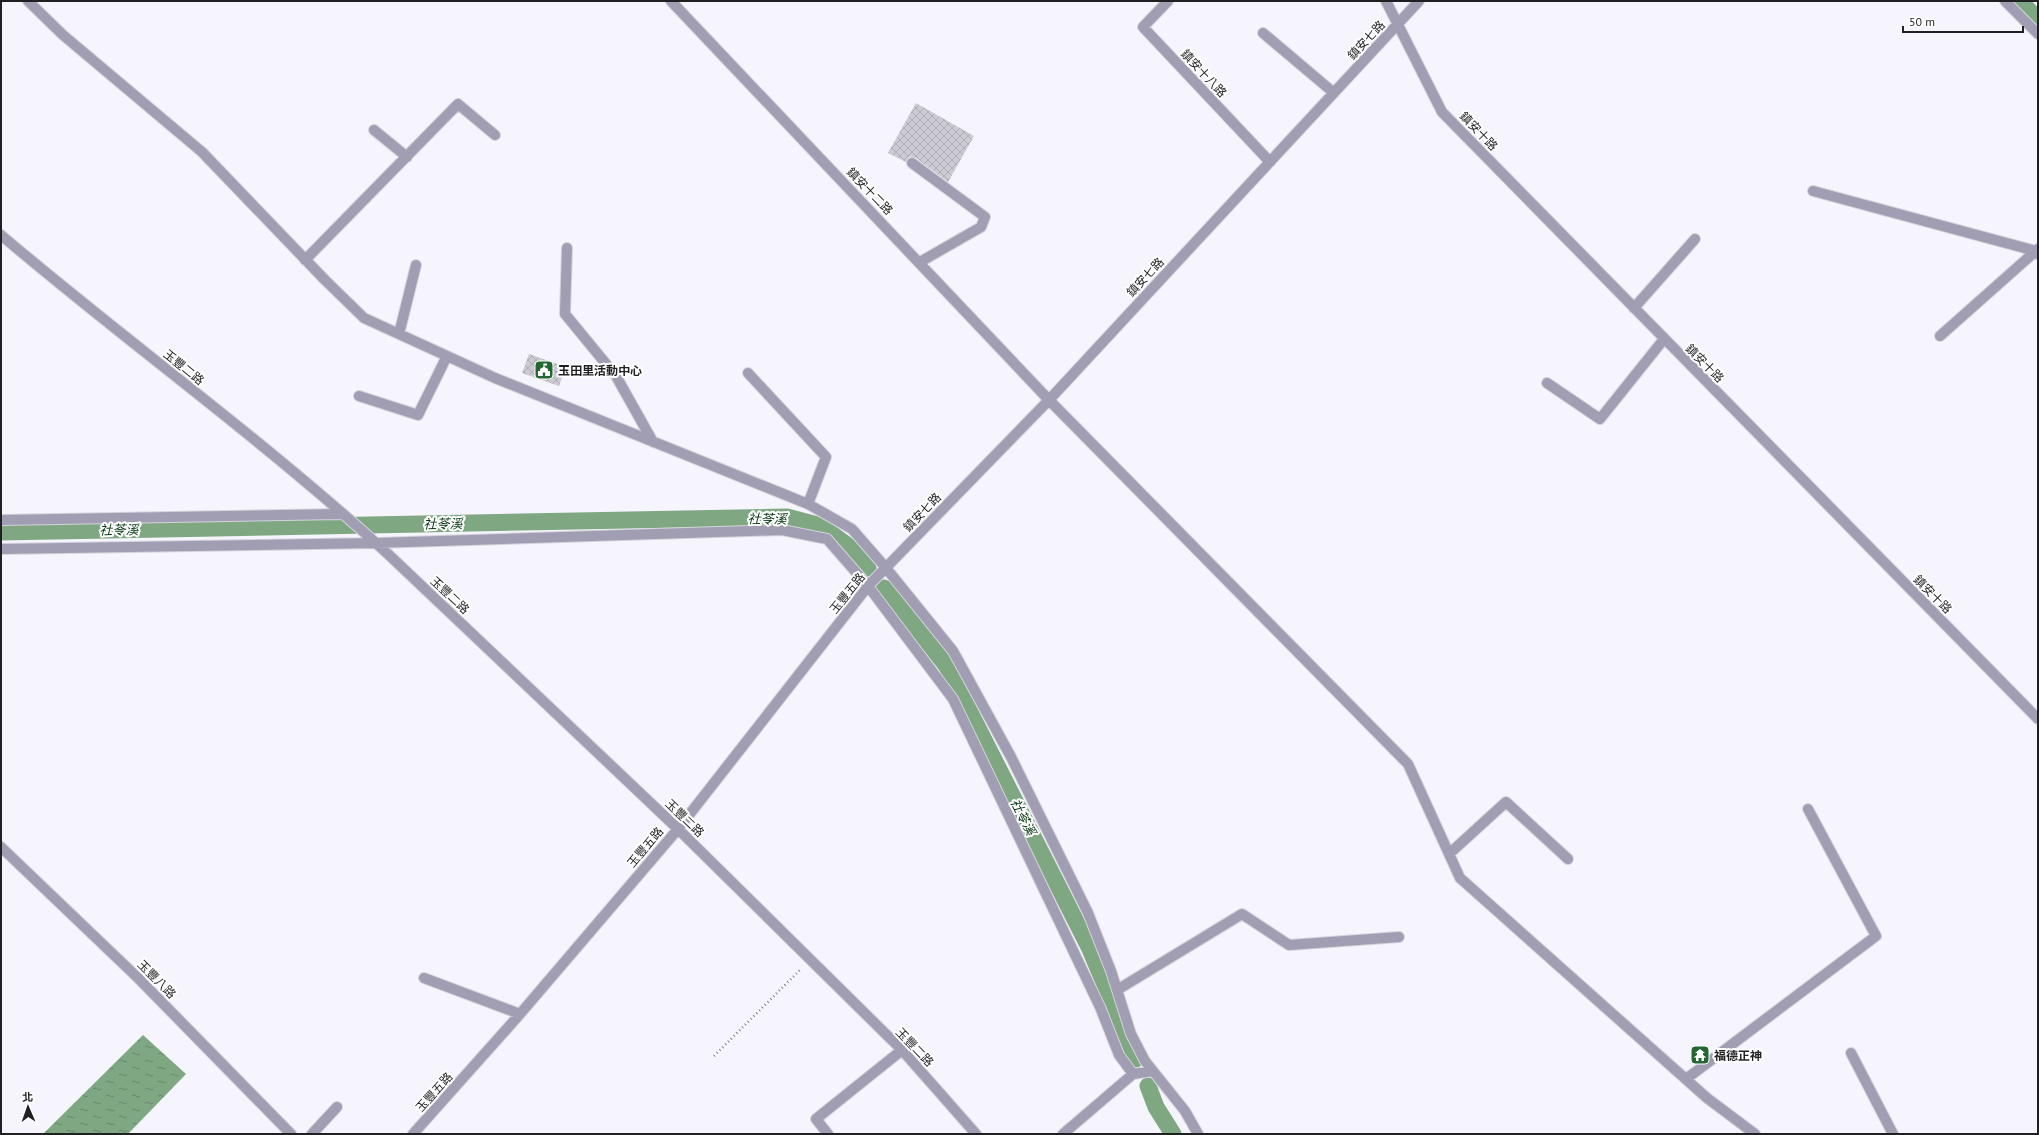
<svg xmlns="http://www.w3.org/2000/svg" width="2039" height="1135" viewBox="0 0 2039 1135" font-family="'PT Sans','Noto Sans TC',sans-serif">
  <style>
    .water { fill: url(#water-ripples) }
    .lines { fill: none; stroke-linecap: round; stroke-linejoin: round }
    .canal { stroke: #7fa882; stroke-width: 17 }
    .building { fill: url(#building-cross-hatch) }
    .minor-casing { stroke: #d4d3db; stroke-width: 12 }
    .path { stroke: #818086; stroke-width: 2.5; stroke-dasharray: 1 3; stroke-linecap: butt }
    .minor { stroke: #a19eb4; stroke-width: 10 }
    .labels { text-anchor: middle; dominant-baseline: central; stroke-width: 4; stroke-linejoin: round; paint-order: stroke }
    .street-label { font-size: 12px; fill: #201f22; stroke: #fff }
    .poi-label { font-size: 12px; font-weight: bold; fill: #201f22; stroke: #fff; text-anchor: start }
    .water-label { font-size: 13px; font-style: italic; fill: #033510; stroke: #fff }
  </style>
  <defs>
    <pattern id="water-ripples" width="26" height="14" patternUnits="userSpaceOnUse"><rect width="26" height="14" fill="#7fa882"/><path d="M2 4q2-2 4 0t4 0M15 11q2-2 4 0t4 0" fill="none" stroke="#68886a"/></pattern>
    <pattern id="building-cross-hatch" width="8" height="8" patternUnits="userSpaceOnUse"><rect width="8" height="8" fill="#cccbd4"/><path d="M0 0l8 8M0 8l8-8" fill="none" stroke="#afaeb6"/></pattern>
  </defs>
  <rect width="100%" height="100%" fill="#f6f5fe"/>
  <path class="water" d="M143,1035L186,1074L128,1134H43Z"/>
  <g class="lines">
    <path class="canal" d="M2020,1L2038,20
      M1,532L787,517L821,526L855,551L868,568
      M884,588L946,665L1090,949L1136,1059
      M1148,1086L1156,1107L1173,1134"/>
  </g>
  <path class="building" d="M916,103L974,136L948,182L916,158L909,157L906,162L888,153Z
    M529,354L566,367L559,386L522,373Z"/>
  <g class="lines">
    <g class="minor-casing">
      <path id="minor" d="M28,1L63,35L202,152L325,280L364,318L495,378L808,504L852,529L886,568L953,651L1011,757L1088,913L1111,971L1131,1034L1145,1061L1185,1111L1198,1134
        M671,1L1049,400L1408,764L1460,878L1707,1098L1755,1134
        M1168,1L1143,27L1270,162
        M1386,1L1442,112L2038,719
        M2005,1L2038,34
        M1263,33L1334,93
        M374,130L407,157
        M912,163L985,217L981,227L920,262
        M1813,191L2036,251L2038,254
        M1,235C128,343 265,441 388,554L678,829L902,1050L976,1134
        M567,248L565,314L616,376L653,442
        M305,260L458,104L495,135
        M1634,308L1695,239
        M399,334L416,265
        M1940,336L2038,249
        M748,373L826,457L808,504
        M1547,383L1600,419L1664,339
        M359,396L418,415L447,356
        M1,520L342,514
        M1,549L376,543L782,530L827,539L868,586L953,699L1100,1007L1119,1055L1133,1074L1153,1071
        M1,847L138,978L291,1134
        M1449,854L1506,802L1568,859
        M424,978L520,1014
        M1117,990L1242,914L1289,945L1399,937
        M1851,1053L1893,1134
        M1686,1079L1876,936L1808,809
        M312,1134L337,1107
        M413,1134L520,1014L678,829L868,586L1049,400L1419,1
        M828,1134L816,1119L902,1050
        M1063,1134L1133,1074"/>
    </g>
    <path class="path" d="M714,1056L801,969"/>
    <use href="#minor" class="minor"/>
  </g>
  <defs>
    <g id="civic-square" transform="scale(1)"><rect x="-9" y="-9" width="18" height="18" rx="4" fill="#256731" stroke="#fff"/><path d="M-.6-6.5H3V-4.5H.6V-3L4-1V1h2V6H-6V1h2V-1L-.6-3ZM-1.2 2.5V6h2.4V2.5Z" fill="#fff"/></g>
    <g id="temple-square" transform="scale(1)"><rect x="-9" y="-9" width="18" height="18" rx="4" fill="#256731" stroke="#fff"/><path d="M0-6L5-2H3V0L6.5 2.5H4V6H1.5V3h-3V6H-4V2.5H-6.5L-3 0V-2H-5Z" fill="#fff"/></g>
  </defs>
  <g fill-rule="evenodd">
    <use href="#civic-square" x="544" y="370"/>
    <use href="#temple-square" x="1700" y="1055"/>
  </g>
  <g class="labels">
    <g class="street-label">
      <text transform="translate(1366 40) rotate(-47)">鎮安七路</text>
      <text transform="translate(1204 73) rotate(47)">鎮安十八路</text>
      <text transform="translate(1479 131) rotate(46)">鎮安十路</text>
      <text transform="translate(870 191) rotate(46)">鎮安十二路</text>
      <text transform="translate(1145 277) rotate(-47)">鎮安七路</text>
      <text transform="translate(1705 363) rotate(45)">鎮安十路</text>
      <text transform="translate(184 367) rotate(39)">玉豐二路</text>
      <text transform="translate(922 512) rotate(-46)">鎮安七路</text>
      <text transform="translate(847 593) rotate(-51)">玉豐五路</text>
      <text transform="translate(1933 594) rotate(45)">鎮安十路</text>
      <text transform="translate(450 595) rotate(43)">玉豐二路</text>
      <text transform="translate(685 818) rotate(44)">玉豐二路</text>
      <text transform="translate(645 847) rotate(-50)">玉豐五路</text>
      <text transform="translate(157 979) rotate(45)">玉豐八路</text>
      <text transform="translate(915 1047) rotate(46)">玉豐二路</text>
      <text transform="translate(434 1092) rotate(-48)">玉豐五路</text>
    </g>
    <g class="poi-label">
      <text x="558" y="370">玉田里活動中心</text>
      <text x="1714" y="1055">福德正神</text>
    </g>
    <g class="water-label">
      <text transform="translate(767 519) rotate(1)">社苓溪</text>
      <text transform="translate(443 524) rotate(-1)">社苓溪</text>
      <text transform="translate(119 530) rotate(-1)">社苓溪</text>
      <text transform="translate(1023 817) rotate(63)">社苓溪</text>
    </g>
  </g>
  <rect width="2039" height="1135" fill="none" stroke="#201f22" stroke-width="4"/>
  <g transform="translate(28 1107) rotate(358)" stroke="#ffffff" stroke-width="3" paint-order="stroke">
  <path d="M0-3L7 15L0 10L-7 15Z" fill="#201f22"/>
  <text y="-6" font-size="11" font-weight="bold" text-anchor="middle" fill="#201f22">北</text>
  </g>
  <path d="M1903 26v6h120v-6" fill="none" stroke="#201f22" stroke-width="2"/>
  <text x="1909" y="26" font-size="12" fill="#201f22" stroke="#ffffff" stroke-width="3" paint-order="stroke">50 m</text>
</svg>
